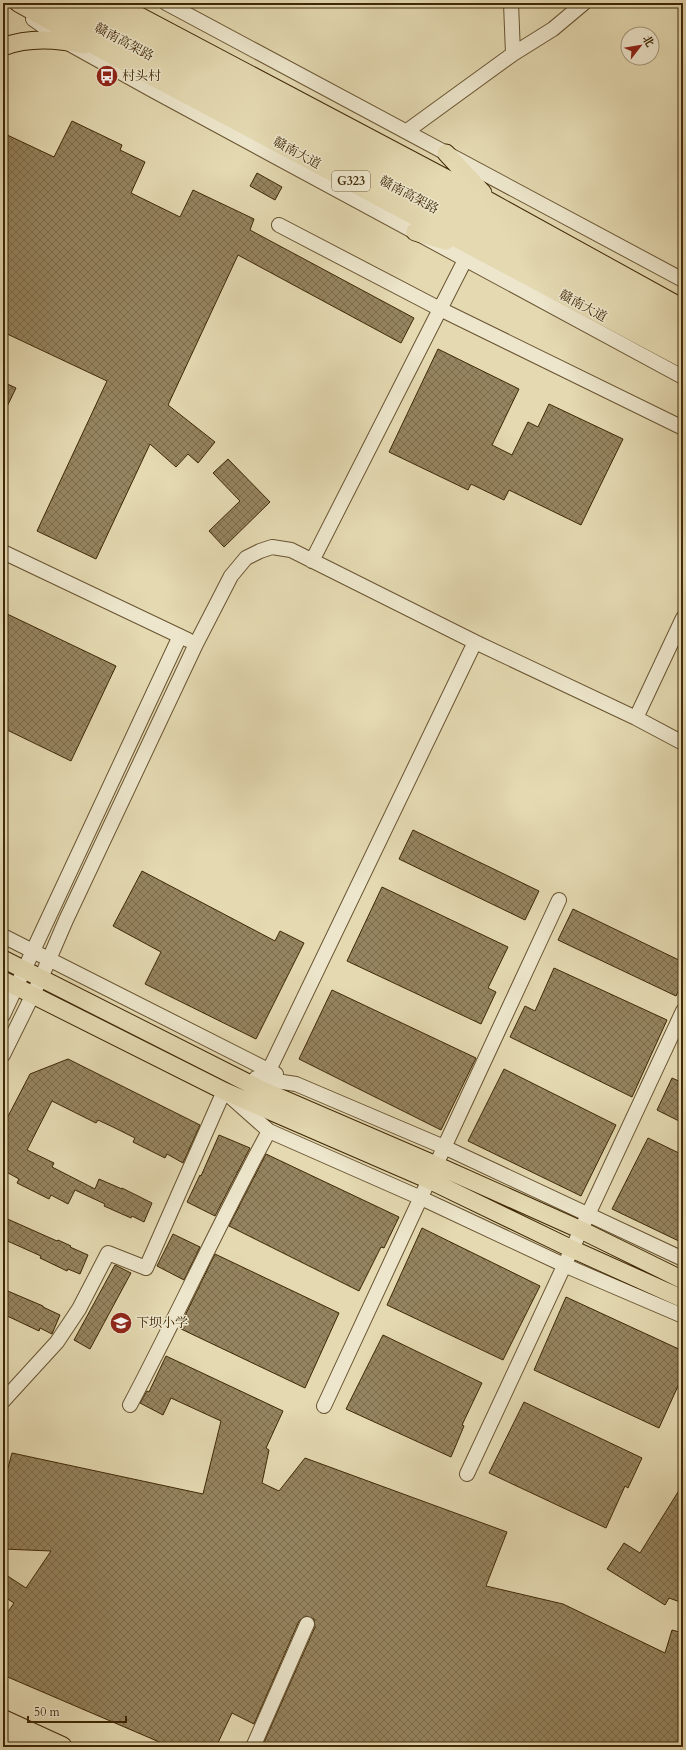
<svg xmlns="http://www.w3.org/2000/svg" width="686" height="1750" viewBox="0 0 686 1750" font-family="Cardo,'Noto Serif SC',serif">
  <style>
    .building { fill: url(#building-cross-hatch); stroke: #3f2806 }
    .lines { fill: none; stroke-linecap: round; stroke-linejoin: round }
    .minor-casing { stroke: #685431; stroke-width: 16 }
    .major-casing { stroke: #3f2806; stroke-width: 19 }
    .highway-casing { stroke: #3f2806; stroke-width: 22 }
    .minor { stroke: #ede6cc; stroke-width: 14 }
    .major { stroke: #e4d9b1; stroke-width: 17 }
    .highway { stroke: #e4d9b1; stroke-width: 20 }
    .labels { text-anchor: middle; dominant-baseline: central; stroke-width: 3; stroke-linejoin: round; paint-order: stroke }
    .shield { fill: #ede6cc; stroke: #736141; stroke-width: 1 }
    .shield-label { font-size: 12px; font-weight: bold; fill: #3f2806 }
    .street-label { font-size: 13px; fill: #3f2806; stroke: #ede6cc }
    .poi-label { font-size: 13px; fill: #3f2806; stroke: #ede6cc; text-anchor: start }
  </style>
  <defs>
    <pattern id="building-cross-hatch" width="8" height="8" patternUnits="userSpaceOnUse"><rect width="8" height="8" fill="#95845f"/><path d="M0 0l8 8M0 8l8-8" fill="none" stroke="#7b6c4c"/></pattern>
  </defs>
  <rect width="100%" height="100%" fill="#e4d9b1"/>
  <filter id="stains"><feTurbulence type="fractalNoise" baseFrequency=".005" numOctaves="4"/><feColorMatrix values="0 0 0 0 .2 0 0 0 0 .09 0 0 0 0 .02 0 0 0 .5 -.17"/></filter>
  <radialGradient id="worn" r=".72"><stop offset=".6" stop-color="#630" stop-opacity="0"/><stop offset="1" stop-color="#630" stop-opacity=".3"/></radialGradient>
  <path class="building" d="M72,121L122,145L120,150L145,162L131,193L180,217L193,190L254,219L250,230L414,318L401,343L238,255L168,405L215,442L198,463L188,454L176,467L150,444L96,559L37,531L107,381L3,332V133L54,157Z
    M257,173L282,187L275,200L250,186Z
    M438,349L519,389L492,445L512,455L528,422L538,427L549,404L623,439L581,525L509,490L504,500L471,484L468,490L389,452Z
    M3,382L16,388L3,415Z
    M228,459L270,502L224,547L209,531L240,501L213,473Z
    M3,612L116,666L71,761L3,728Z
    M413,830L539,891L525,920L399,859Z
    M142,871L275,941L280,931L304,943L256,1039L145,984L161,952L113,926Z
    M382,887L508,947L488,988L496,992L481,1024L347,961Z
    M573,909L683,962V981L676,996L558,940Z
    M554,968L667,1020L632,1097L510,1037L525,1006L535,1011Z
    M332,990L476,1058L441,1130L299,1059Z
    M68,1059L200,1125L183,1163L167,1154L165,1158L133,1142L135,1138L115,1128L98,1120L96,1123L52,1101L27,1150L54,1163L52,1167L95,1189L99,1179L122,1189V1188L152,1203L144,1222L132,1216L131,1218L104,1206L105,1204L75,1190L68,1204L51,1195L49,1199L17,1183L19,1179L3,1170V1126L30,1074Z
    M504,1069L616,1125L581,1196L468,1141Z
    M672,1078L683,1083V1123L657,1110Z
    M219,1135L250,1148L215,1216L187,1202L200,1175L201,1176Z
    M648,1138L683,1155V1243L612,1209Z
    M266,1154L399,1217L384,1248L381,1247L359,1291L229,1226Z
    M3,1217L57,1241L58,1240L71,1246L70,1247L88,1255L80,1274L68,1269L67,1271L40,1258L41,1256L3,1239Z
    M422,1228L540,1286L503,1360L387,1305Z
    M173,1234L200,1247L184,1280L157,1266Z
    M215,1254L339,1313L305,1388L179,1328Z
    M115,1265L131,1273L90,1349L74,1340Z
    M3,1289L43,1306V1307L60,1315L52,1334L40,1328L39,1331L3,1314Z
    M566,1297L683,1351V1375L659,1428L534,1370Z
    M383,1335L482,1383L462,1425L464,1426L451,1457L346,1409Z
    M166,1356L283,1411L266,1448L269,1450L262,1483L279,1491L305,1458L507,1532L486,1586L563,1604L665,1653L672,1630L683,1633V1747H262L315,1627L314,1619L306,1616L299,1621L254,1724L232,1713L216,1747H171L3,1675V1619L14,1603L3,1596V1573L26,1588L51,1551L3,1549V1486L12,1453L203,1494L221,1421L171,1398L163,1415L140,1403L147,1391L149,1392Z
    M524,1402L642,1458L628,1488L625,1486L606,1528L489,1473Z
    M683,1484V1603L669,1598L665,1605L607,1569L624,1543L640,1553Z"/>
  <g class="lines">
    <g class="minor-casing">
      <path id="minor" d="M166,3L683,280
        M33,19L64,41L154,91L683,377
        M513,54L553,29L584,3
        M407,131L513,54L511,3
        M279,225L440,309L683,428
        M3,552L188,640
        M312,561L465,260
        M636,718L683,618
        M3,936L276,1074
        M3,1015L180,636
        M3,1055L41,978L66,920L196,644L231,576L246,558L260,551L272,547L291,550L475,642L636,718L683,743
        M256,1078L296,1084L444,1147L683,1259
        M260,1089L475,642
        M3,1401L57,1342L79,1309L108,1253L146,1268L224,1091L269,1131L421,1198L564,1265L683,1316
        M130,1405C178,1314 220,1221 269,1131
        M324,1406L559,900
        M467,1474L683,1011
        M253,1747L307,1624"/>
    </g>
    <g class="major-casing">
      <path id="major" d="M18,3L115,57L683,359
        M115,3L491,202L683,308
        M3,47C29,37 57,39 84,45
        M446,153L483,193
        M415,232L446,241
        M3,959L260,1089L436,1165L581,1230L683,1280
        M3,980L224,1091L429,1180L572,1249L683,1299"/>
    </g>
    <g class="highway-casing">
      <path id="highway" d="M51,3L683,341
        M83,3L683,321
        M3,1720L62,1747
        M3,1740L19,1747"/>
    </g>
    <use href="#minor" class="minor"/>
    <use href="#major" class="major"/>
    <use href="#highway" class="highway"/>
  </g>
  <defs>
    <g id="bus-disc" transform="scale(1.15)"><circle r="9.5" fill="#8f2418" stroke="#ede6cc"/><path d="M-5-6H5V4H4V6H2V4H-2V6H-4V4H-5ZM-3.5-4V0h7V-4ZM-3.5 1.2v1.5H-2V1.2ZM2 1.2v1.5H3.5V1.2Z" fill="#fff"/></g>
    <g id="school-disc" transform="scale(1.15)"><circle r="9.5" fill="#8f2418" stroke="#ede6cc"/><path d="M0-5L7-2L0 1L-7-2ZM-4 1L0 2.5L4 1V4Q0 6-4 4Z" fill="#fff"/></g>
  </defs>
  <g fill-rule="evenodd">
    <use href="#bus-disc" x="107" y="76"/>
    <use href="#school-disc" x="121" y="1323"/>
  </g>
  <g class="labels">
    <rect class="shield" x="332" y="171" width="38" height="20" rx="3"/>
    <g class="shield-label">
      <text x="351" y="181">G323</text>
    </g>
    <g class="street-label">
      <text transform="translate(124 42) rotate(28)">赣南高架路</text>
      <text transform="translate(297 153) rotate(28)">赣南大道</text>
      <text transform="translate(409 195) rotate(28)">赣南高架路</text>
      <text transform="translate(583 306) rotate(28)">赣南大道</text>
    </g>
    <g class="poi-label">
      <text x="122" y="76">村头村</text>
      <text x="136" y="1323">下坝小学</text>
    </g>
  </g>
  <rect width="686" height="1750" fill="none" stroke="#e4d9b1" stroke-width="16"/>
  <rect x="4" y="4" width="678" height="1742" fill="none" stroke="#3f2806" stroke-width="2"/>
  <rect x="8" y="8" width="670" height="1734" fill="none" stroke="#3f2806"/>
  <g transform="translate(640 46) rotate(59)"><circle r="19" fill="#ede6cc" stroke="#a79a7d"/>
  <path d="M0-3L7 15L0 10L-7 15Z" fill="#8f2418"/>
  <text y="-6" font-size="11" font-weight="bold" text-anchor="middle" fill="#3f2806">北</text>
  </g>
  <path d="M28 1716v6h98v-6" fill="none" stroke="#3f2806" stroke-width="2"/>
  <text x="34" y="1716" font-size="12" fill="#3f2806" stroke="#ede6cc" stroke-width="3" paint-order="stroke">50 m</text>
  <rect width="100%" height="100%" filter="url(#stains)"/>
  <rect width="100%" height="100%" fill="url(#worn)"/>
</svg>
